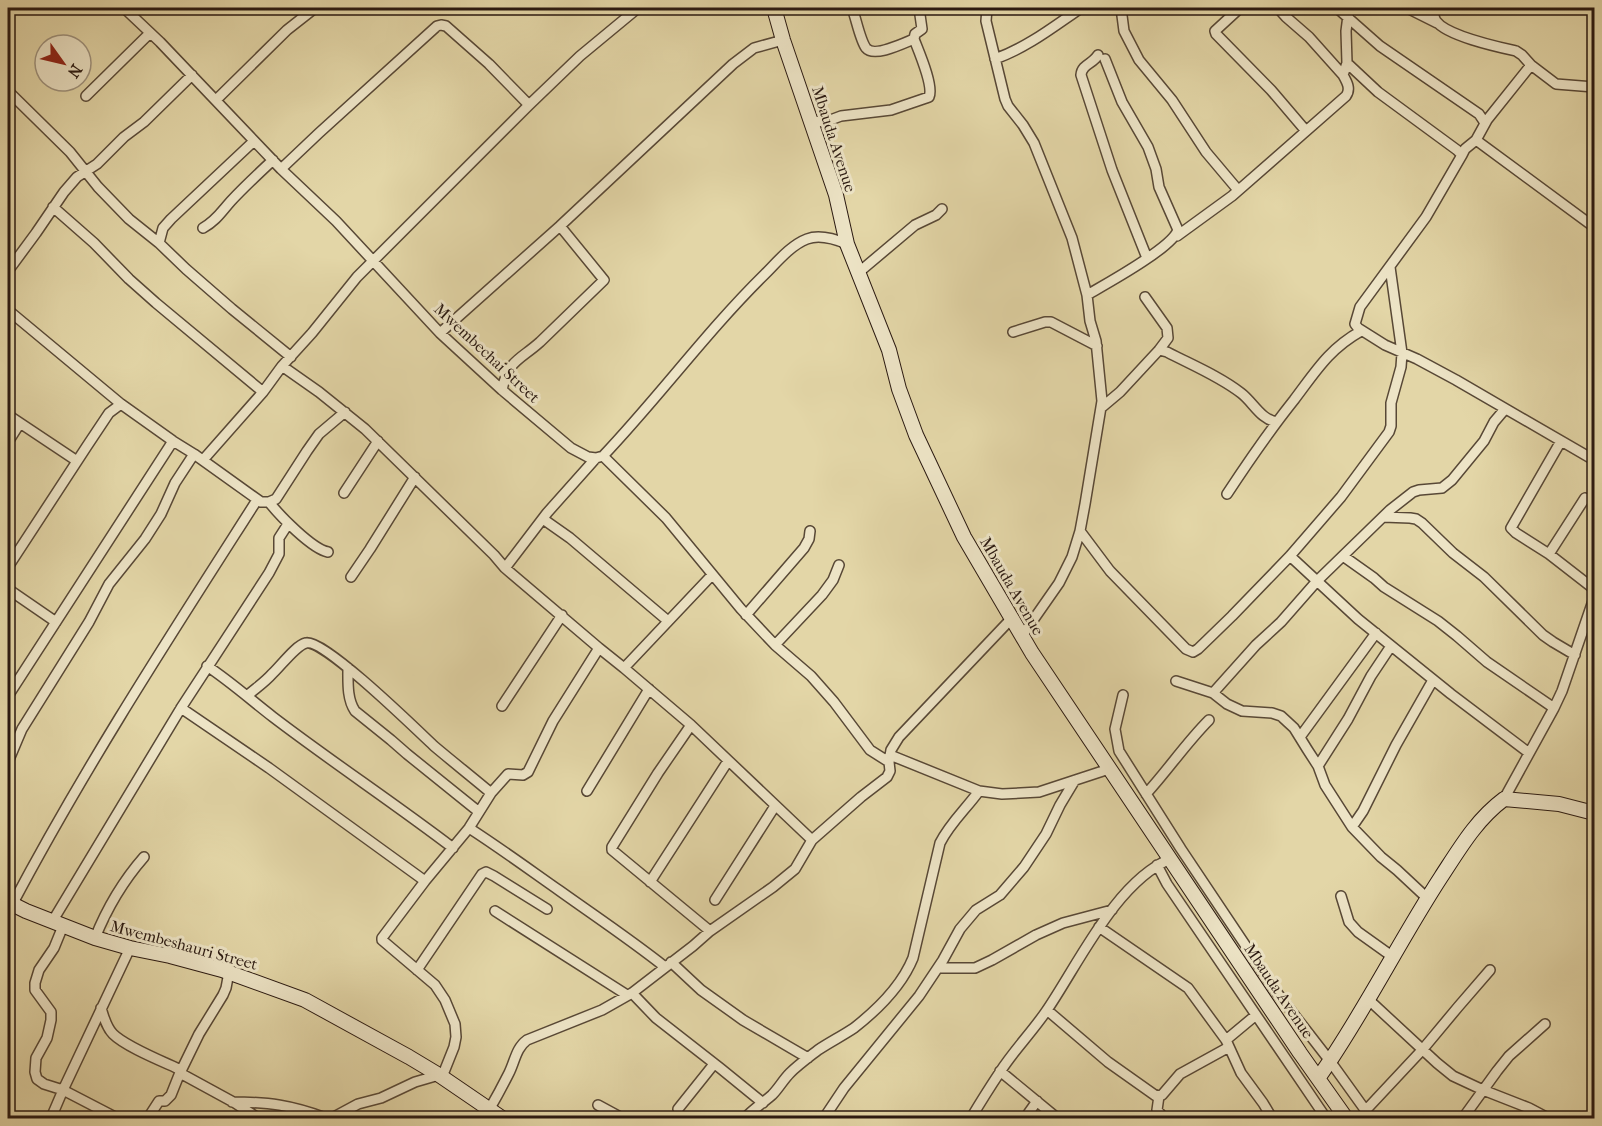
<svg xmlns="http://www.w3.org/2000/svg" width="1602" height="1126" viewBox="0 0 1602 1126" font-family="'IM FELL French Canon',serif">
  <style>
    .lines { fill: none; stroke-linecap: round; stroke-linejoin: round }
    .street-casing { stroke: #584836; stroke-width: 12 }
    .secondary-casing { stroke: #2a1911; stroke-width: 16 }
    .street { stroke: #ede4c6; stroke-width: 9 }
    .secondary { stroke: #ede4c6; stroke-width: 14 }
    .labels { text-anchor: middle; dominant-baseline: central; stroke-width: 6; stroke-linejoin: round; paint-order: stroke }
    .street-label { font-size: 16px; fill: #2a1911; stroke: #ede4c6 }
  </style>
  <rect width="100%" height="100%" fill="#e3d6a7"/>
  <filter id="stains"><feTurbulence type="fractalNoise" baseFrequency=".00333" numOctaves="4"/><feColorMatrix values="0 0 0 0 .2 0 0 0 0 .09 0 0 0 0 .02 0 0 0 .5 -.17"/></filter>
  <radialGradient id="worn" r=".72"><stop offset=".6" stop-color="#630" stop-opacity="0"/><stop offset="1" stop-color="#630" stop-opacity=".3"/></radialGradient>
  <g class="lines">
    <g class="street-casing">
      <path id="street" d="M124,8L160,42L281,169L336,221L440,333L502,390L571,448L588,457L596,458L603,456C659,397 707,331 765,274C777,262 791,245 807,239C820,234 835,239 847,244
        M852,8C856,18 860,40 866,48C874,58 904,43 914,39
        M987,8L986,21L1005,99L1008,106L1023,125L1034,143L1072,238L1087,295L1090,321L1096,341L1102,401L1085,504L1080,531L1072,557L1059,583L1022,636
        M1121,8L1124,31L1139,60L1172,100L1206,152L1238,190
        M1240,8L1215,31L1216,34L1271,90L1306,131
        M1278,8L1286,17L1309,37L1343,75
        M1337,8L1380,46L1479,114L1485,123
        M1349,8L1346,31L1347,63L1378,92L1457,150L1462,155L1426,217L1360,307L1355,324L1358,328L1385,345L1417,359L1456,380L1594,460
        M1407,8L1437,23
        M1433,8C1434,12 1433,17 1436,21C1447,36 1498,47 1516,51L1522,55L1531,65
        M1098,55C1093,64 1082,64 1081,75L1112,170L1147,258
        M995,59C1028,47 1053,27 1081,8
        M8,91L70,152L98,187L129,219L159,243L186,269L232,309L291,357
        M86,96L150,33
        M216,100L287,30L315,8
        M810,121L825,122L841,116L891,110L929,97C934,86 919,52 914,39L915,34L922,29L919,8
        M1476,140L1594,227
        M1462,155L1465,149L1476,140L1487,120L1531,65L1556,84L1594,87
        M281,169L319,133L437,26L441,25L446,26L489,64L529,105
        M53,207L94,243L129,279L156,303L263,392
        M203,228C216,221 222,211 231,201C244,187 259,173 273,160
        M1177,236L1232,196L1346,96C1351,89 1347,82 1343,75L1347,63
        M159,243L163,228L171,219L254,141
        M8,271L36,233L64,192L77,177L97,164L124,137L144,122L192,75
        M858,273L915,225L936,215L942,209
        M1087,295C1106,284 1172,248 1178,230L1159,187L1156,169L1148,147L1122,102L1105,59
        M8,310L121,404L173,441L194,454L261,502H269L276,499L307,451L319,434L345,412
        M1013,332L1045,322H1051L1097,346
        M440,333L560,226L733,64L754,48L783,40
        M1159,350L1167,352C1192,365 1219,376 1241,393C1253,402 1261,420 1277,422
        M282,366L319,392L365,429L494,555L505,568L599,648L624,668L691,725L812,840
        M502,390C508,360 520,360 540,342L604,280L560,226
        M1101,408L1120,392L1159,350L1168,338L1167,328L1145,297
        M8,415L77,461
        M1561,441L1511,528L1516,533L1549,554L1594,589
        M8,442L20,423
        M603,456L666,518L741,609L775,645L811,676L834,702L870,750L889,762
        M203,460L263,392L282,366L312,333L357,277L529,105L580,56L638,8
        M344,493L378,441
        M1227,494C1248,462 1270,430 1294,400C1316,371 1329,349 1361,331
        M269,502C279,515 312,549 328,552
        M1383,517L1410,518L1416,519L1422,523L1453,553L1484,577L1543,635L1553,642L1575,655
        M543,519L570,538L668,621
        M1080,531L1110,571L1186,649L1193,652L1198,649L1232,616L1290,556L1341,497L1389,432L1391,426V403L1401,367L1402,353L1390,267
        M1549,554L1585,498
        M1290,556L1358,619L1451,694L1529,753
        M1343,556L1374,578L1384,587L1438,621L1457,636L1487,662L1554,708
        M8,567L87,446L109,413L121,404
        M505,568L547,513L596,458
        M351,577L370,549L415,477
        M8,589L56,622
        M746,615L804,548L809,539L810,531
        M775,645L822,595L833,580L839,565
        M207,666C231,682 251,700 273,717C332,762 394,803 453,848
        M348,668C348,683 347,699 355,711L391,740L407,754L479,812
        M624,668L712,575
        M1176,681L1213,693L1227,704L1242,711L1272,713L1281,716L1294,728L1307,749L1318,766L1325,785L1352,827L1381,857L1397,870L1427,898
        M1213,693L1256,645L1281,622L1317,581L1390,510L1413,492L1419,490L1442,488L1452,480L1484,441L1494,422L1505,409
        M248,695C256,688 265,682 272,674C280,667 296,645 306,643C323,638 417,730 434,746C453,762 472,777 491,793
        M1123,695L1115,729L1119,751L1181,849L1278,994L1330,1061L1371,1118
        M8,696L173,441
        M502,706L562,615
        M181,708L269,768L425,881
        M691,725L658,773L612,847V850L710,931
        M1300,737L1376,633
        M890,755L979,791L1002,794L1039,792L1109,769
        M8,762L22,729L89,622L109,584L145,539L161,514L175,483L194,454
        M1318,766L1348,719L1371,676L1391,646
        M587,791L649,689
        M1146,794C1168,770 1186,743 1209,720
        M1504,799L1554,708L1562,691L1594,598
        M1352,827L1363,811L1396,745L1433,680
        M469,828C500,848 530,870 560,891C595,916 631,940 665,967
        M1157,865L1167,884L1326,1118
        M650,882L728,761
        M1341,896L1349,922L1358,932L1393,957
        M715,900L775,806
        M12,905C86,765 172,633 257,500
        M495,911L627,995
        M52,922L181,708L269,573L279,554V538L288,524
        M63,926L54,948L39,970L35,983V990L51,1012V1020L47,1038L36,1058L35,1072L37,1079L44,1084L63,1090L117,1118
        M1099,927L1188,988L1226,1040L1241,1073L1263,1103L1272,1118
        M95,938C107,908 123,881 144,857
        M671,962L701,990L743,1020L808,1058
        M938,968H975L992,960L1036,935L1063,923L1112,910
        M417,970L482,874L486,872L494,876L547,909
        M632,993L656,1018L720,1068L763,1103
        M1369,1000L1437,1063L1453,1076L1483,1090L1529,1108L1548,1118
        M101,1008C104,1017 106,1027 113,1034C126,1047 164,1062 181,1070
        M1047,1010L1108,1062L1156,1096L1162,1095L1180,1074L1229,1047
        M1226,1040L1256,1015
        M1000,1071L1057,1118
        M180,1073L235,1103L258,1118
        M442,1077L454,1047L456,1037L455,1024L445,1000L435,985L382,940V938L425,881L469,828L491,793L508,774L523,775L528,772L553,721L599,648
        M1159,1096L1157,1110L1164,1118
        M232,1102C269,1102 291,1105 326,1118
        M598,1105L622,1118
        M678,1109L714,1064
        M489,1110C496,1098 503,1085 509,1073C515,1061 516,1048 527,1040L602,1010L632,993L693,946L710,931L773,887L795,869L812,840L861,797L887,777L890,771L889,762L891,750L899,737L1012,618
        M1365,1111L1423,1049L1458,1007L1490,970
        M8,1116L13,1118
        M51,1118L63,1090L130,948
        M148,1118L159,1101H165L171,1095L179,1075L199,1034L223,995L226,988L229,972
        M332,1118L358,1104L381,1098L415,1082L439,1075
        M745,1118C753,1109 763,1103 772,1095C779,1088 783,1080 790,1073C798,1065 809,1057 818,1050C830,1042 842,1036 854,1028C877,1010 902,985 913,958L940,843C950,823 966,809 979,791
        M824,1118L844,1088L919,996L943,960L960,929L976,910L1000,895L1024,867L1046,834L1060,805L1075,780
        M971,1118C980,1103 990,1087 1000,1072C1014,1050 1033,1031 1047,1010C1079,963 1116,882 1170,859
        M1025,1118L1037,1101
        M1463,1118L1497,1071L1509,1056L1545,1024"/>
    </g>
    <g class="secondary-casing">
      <path id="secondary" d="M774,8L783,40L836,195L847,244L889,350L899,389L916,435L964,537L1032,653L1300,1053L1346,1118
        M8,902L26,911L95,938L130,948L170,956L222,970L305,1000L409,1057L439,1075L502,1118
        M1319,1077C1364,1013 1398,943 1441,877C1460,848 1476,820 1504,799L1559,804L1594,813"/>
    </g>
    <use href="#street" class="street"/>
    <use href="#secondary" class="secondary"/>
  </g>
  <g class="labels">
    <g class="street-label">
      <text transform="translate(834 139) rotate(72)">Mbauda Avenue</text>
      <text transform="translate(487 353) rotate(43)">Mwembechai Street</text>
      <text transform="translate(1012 586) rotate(60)">Mbauda Avenue</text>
      <text transform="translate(184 945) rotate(15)">Mwembeshauri Street</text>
      <text transform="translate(1279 991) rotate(56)">Mbauda Avenue</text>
    </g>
  </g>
  <rect width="1602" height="1126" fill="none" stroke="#e3d6a7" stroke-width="30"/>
  <rect x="9" y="9" width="1584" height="1108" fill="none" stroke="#2a1911" stroke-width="3"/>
  <rect x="15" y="15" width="1572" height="1096" fill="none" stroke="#2a1911" stroke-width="1.5"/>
  <g transform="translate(63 63) rotate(124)"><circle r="28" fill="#ede4c6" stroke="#9f937e" stroke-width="1.5"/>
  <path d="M0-4.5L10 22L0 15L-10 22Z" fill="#8f2418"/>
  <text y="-9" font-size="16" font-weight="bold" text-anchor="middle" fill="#2a1911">N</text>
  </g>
  <rect width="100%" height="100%" filter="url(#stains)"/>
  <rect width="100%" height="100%" fill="url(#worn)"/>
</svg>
